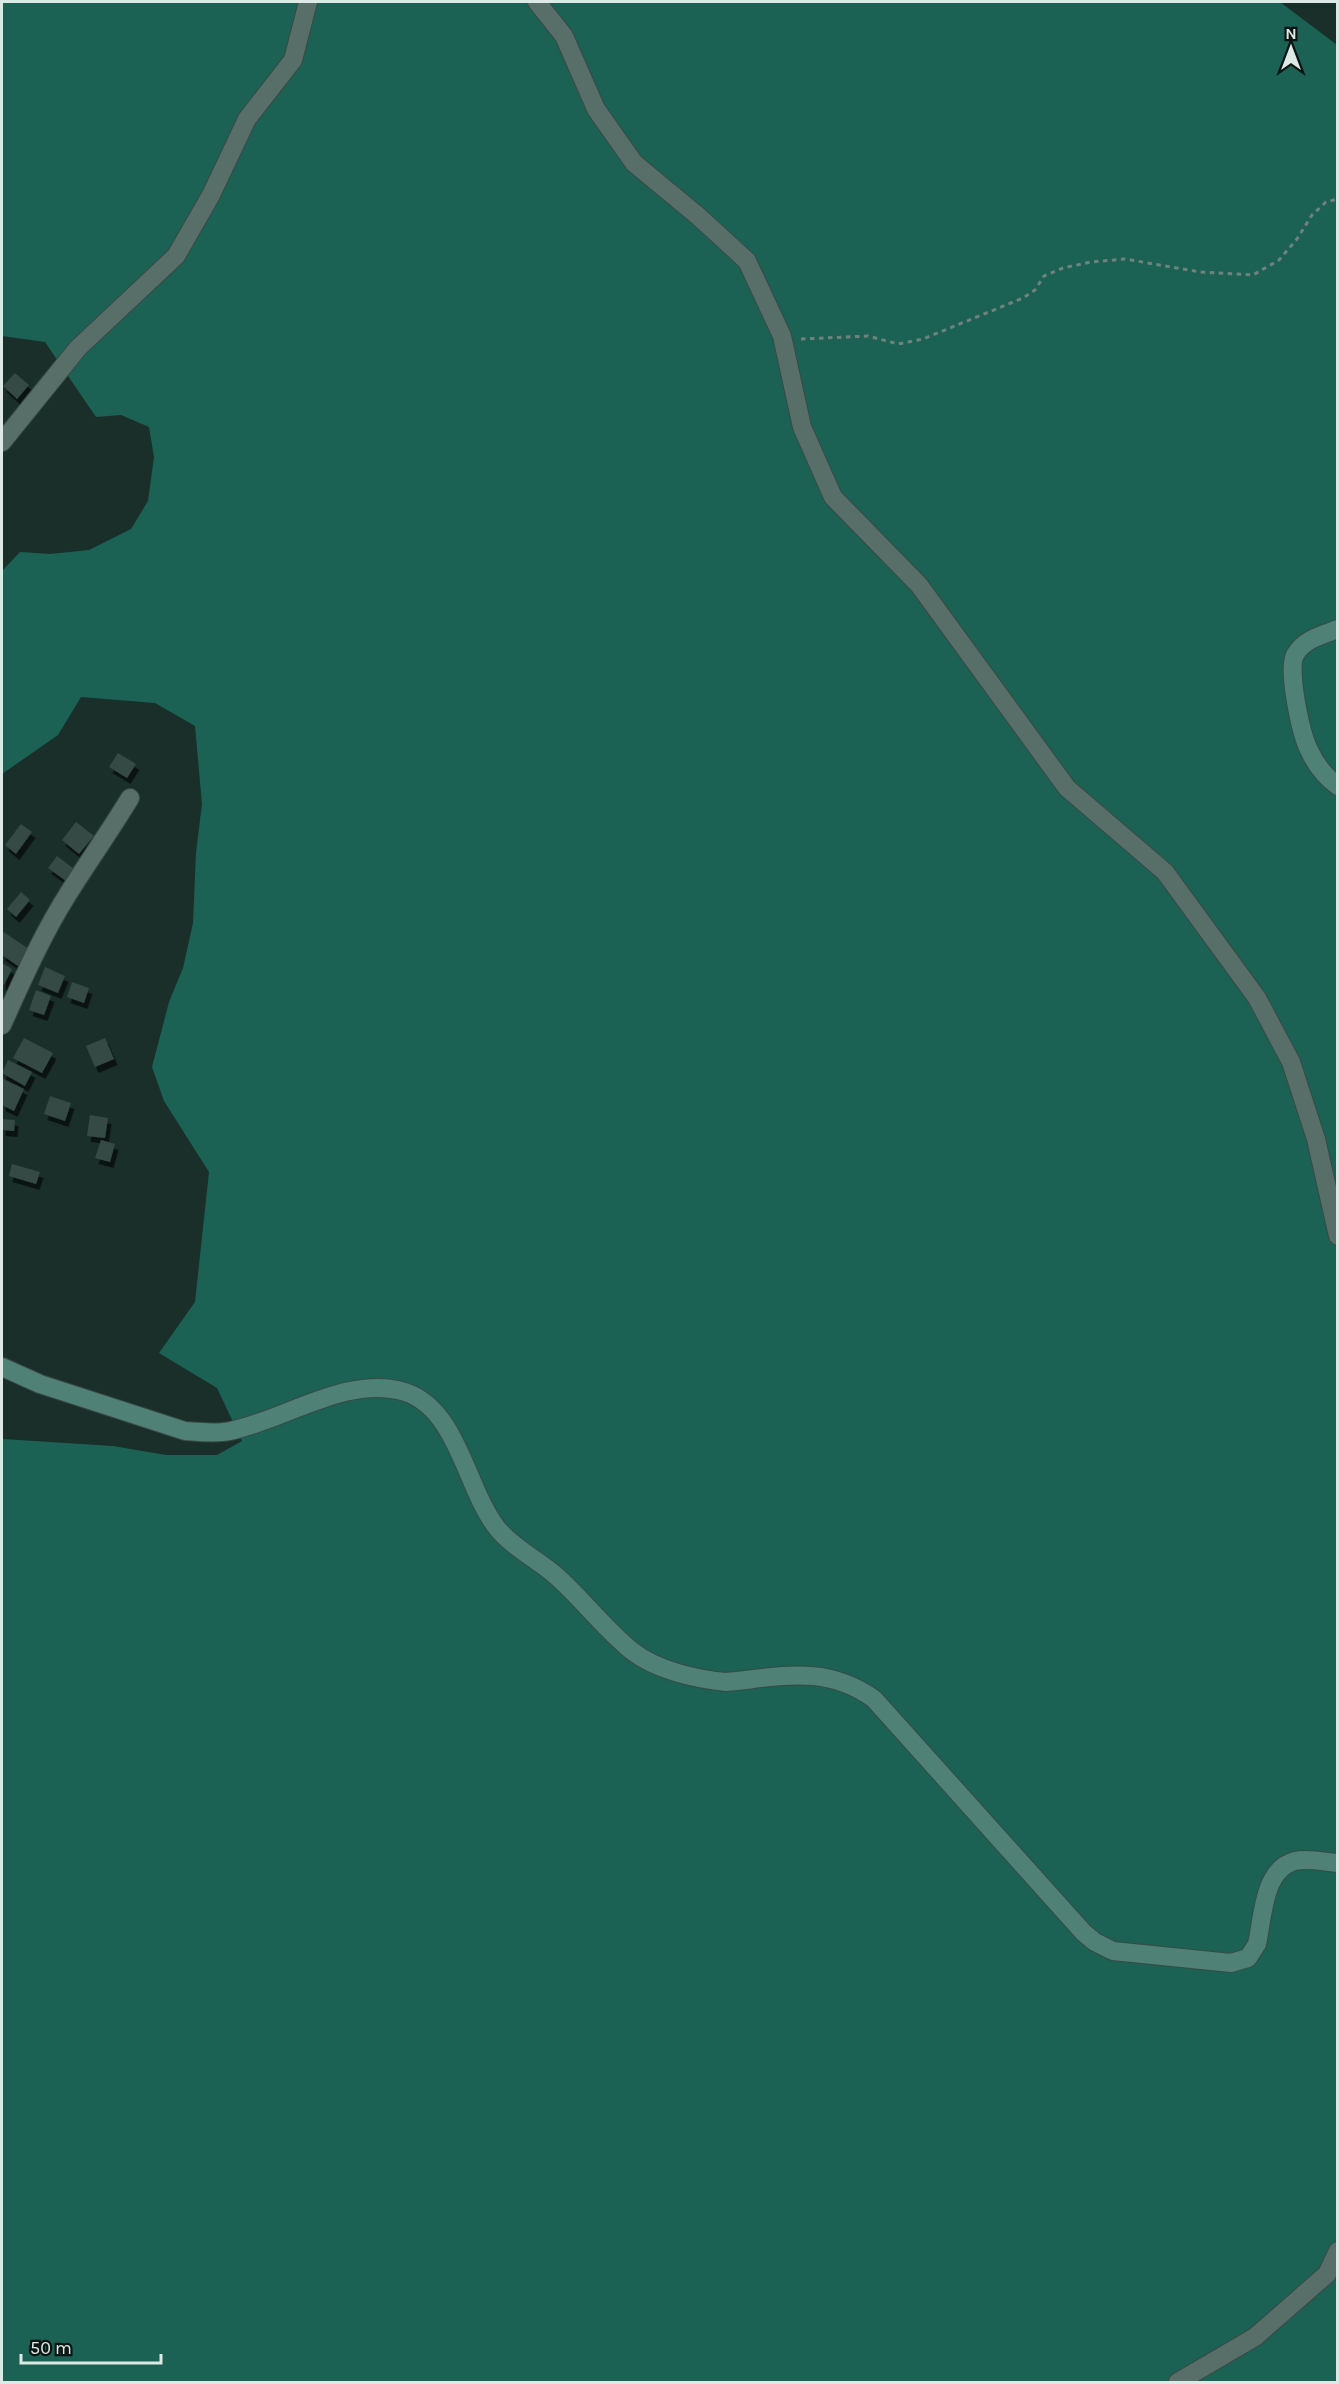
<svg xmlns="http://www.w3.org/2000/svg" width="1339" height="2384" viewBox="0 0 1339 2384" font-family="Karla,sans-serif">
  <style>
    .forest { fill: #1b6255 }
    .building { fill: #354a45; filter: url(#shadow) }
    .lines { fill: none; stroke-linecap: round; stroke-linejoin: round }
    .street-casing { stroke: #384945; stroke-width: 20 }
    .secondary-casing { stroke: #384945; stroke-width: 20 }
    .path { stroke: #71827e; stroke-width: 3; stroke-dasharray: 4.5 4.5; stroke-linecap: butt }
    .street { stroke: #586f69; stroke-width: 18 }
    .secondary { stroke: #4f8176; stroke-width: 18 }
  </style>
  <defs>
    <filter id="shadow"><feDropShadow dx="3.5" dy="6" stdDeviation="0" flood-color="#0009"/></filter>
  </defs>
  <rect width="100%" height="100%" fill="#1a2f2a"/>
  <path class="forest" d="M2,2H1280L1337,45V2382H2V1439L113,1446L166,1455H217L242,1441L217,1388L159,1353L195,1302L209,1172L164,1101L152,1067L169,1002L183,968L193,923L196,853L202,804L195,726L155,703L81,697L58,735L2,774V571L20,552L50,554L89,550L131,529L148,501L154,457L149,427L121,415L96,417L45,342L2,336Z"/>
  <path class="building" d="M15,373L29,385L17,399L3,386Z
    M118,753L136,764L127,778L109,767Z
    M76,822L94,836L79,854L62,840Z
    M21,824L32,832L16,854L5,845Z
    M57,856L74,869L66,881L48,868Z
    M21,892L30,900L16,917L7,909Z
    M2,931L29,949L18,966L2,955Z
    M2,963L12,969L4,985L2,984Z
    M45,967L65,976L58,993L38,985Z
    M72,982L89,988L84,1003L67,997Z
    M36,990L51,996L44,1015L29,1010Z
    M24,1038L53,1053L42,1073L13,1058Z
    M105,1038L114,1059L95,1067L86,1046Z
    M8,1060L32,1072L25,1086L2,1073Z
    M3,1079L24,1089L14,1111L2,1105Z
    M50,1096L71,1103L65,1121L44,1114Z
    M90,1115L108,1118L105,1138L87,1136Z
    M2,1119L15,1120L14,1131L2,1130Z
    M101,1140L115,1144L110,1162L95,1158Z
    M12,1164L40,1172L36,1184L9,1176Z"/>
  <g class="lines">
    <g class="street-casing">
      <path id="street" d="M537,2L564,36L596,109L634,163L698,216L747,261L782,336L802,427L833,497L919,585L1067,788L1165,872L1257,998L1291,1062L1316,1139L1338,1236
        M2,442L78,348L176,256L211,195L247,119L293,60L308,2
        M2,1025C22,981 42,935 68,894C88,862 110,831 130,798
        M1178,2382L1255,2337L1327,2274L1338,2251"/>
    </g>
    <g class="secondary-casing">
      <path id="secondary" d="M1338,629C1322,635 1304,639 1295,655C1287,670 1301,734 1309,750C1315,763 1325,777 1338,786
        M2,1367L40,1384L185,1431C200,1432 215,1434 230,1431C285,1420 348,1374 405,1392C458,1409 466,1489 497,1528C510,1545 537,1560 554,1574C581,1597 603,1628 632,1651C656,1670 695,1679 726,1682C781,1677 825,1664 874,1699L1084,1933L1095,1942L1113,1951L1231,1963L1248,1958L1257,1944C1263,1918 1263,1869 1295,1861C1308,1858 1324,1862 1338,1863"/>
    </g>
    <path class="path" d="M801,339L868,336L898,344L923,339L1023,298L1035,290L1044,276L1063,268L1091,262L1125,259L1200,272L1253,275L1279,260L1297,239L1312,215L1326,202L1338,199"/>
    <use href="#street" class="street"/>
    <use href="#secondary" class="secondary"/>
  </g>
  <rect width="1339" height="2384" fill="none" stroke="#dce9e5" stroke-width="6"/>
  <g transform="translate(1291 48)" stroke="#0c1513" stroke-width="4.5" paint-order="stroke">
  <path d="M0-4.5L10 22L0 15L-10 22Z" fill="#dce9e5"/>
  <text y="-9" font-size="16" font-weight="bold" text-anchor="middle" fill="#dce9e5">N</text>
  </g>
  <path d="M21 2354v9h140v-9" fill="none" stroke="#dce9e5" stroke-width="3"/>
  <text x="30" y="2354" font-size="18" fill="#dce9e5" stroke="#0c1513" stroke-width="4.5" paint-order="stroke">50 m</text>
</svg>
